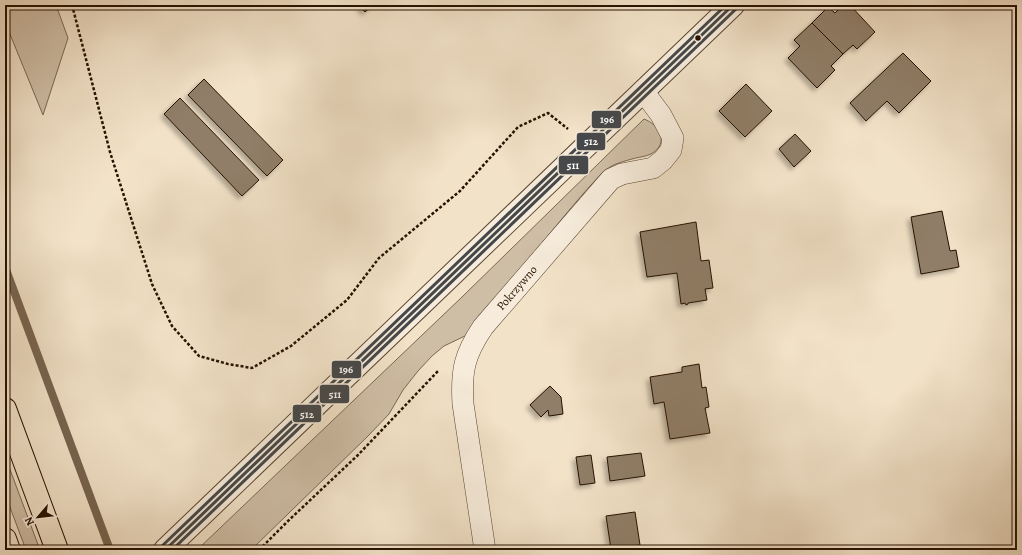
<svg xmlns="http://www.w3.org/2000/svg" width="1022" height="555" viewBox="0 0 1022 555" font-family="Alegreya,serif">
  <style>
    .green { fill: #cfbea6; stroke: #7a6853 }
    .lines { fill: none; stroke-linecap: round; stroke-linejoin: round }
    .stream { stroke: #77644f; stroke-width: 8 }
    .building { fill: #907e68; stroke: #261100; filter: url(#shadow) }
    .minor-casing { stroke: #594532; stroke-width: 22 }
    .tertiary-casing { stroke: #594532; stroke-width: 24 }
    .motorway-casing { stroke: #261100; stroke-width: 24 }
    .path { stroke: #261100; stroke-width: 2.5; stroke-dasharray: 3 2; stroke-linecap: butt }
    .minor { stroke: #f7ecdb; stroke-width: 21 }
    .tertiary { stroke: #f7ecdb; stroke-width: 22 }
    .motorway { stroke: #f2e2c8; stroke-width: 22 }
    .bus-1-casing { stroke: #f7ecdb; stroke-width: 6 }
    .bus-2-casing { stroke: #f7ecdb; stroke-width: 6 }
    .bus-3-casing { stroke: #f7ecdb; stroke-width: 6 }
    .bus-1 { stroke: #45484a; stroke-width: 3 }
    .bus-2 { stroke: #45484a; stroke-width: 3 }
    .bus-3 { stroke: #45484a; stroke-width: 3 }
    .bus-dot { fill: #261100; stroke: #f7ecdb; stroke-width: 1.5 }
    .labels { text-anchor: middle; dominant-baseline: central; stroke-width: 3; stroke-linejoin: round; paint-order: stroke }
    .street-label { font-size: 12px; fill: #261100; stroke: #f7ecdb }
    .line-badge { stroke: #f7ecdb; stroke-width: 1.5 }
    .badge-label { font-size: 11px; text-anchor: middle; font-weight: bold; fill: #fff }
  </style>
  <defs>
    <filter id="shadow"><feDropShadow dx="-3.5" dy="3.5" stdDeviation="2" flood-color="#0004"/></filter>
  </defs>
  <rect width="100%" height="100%" fill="#f2e2c8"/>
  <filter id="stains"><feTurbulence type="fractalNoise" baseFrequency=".005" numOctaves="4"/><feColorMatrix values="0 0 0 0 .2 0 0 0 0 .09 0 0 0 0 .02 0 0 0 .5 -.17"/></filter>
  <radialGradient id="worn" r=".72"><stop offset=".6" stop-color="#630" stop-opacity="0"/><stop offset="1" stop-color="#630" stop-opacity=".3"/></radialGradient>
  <path class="green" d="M5,5H56L68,38L43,115L5,22Z
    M644,119C655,123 666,135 659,147C652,157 642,156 632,159C621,162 610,165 602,173C581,195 562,219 542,243C517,273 491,303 467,335L444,346L432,356L418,371L403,390L389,414L368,436L251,550H197L463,296Z
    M5,456L40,550H26L5,494Z"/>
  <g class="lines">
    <path class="stream" d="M5,267L110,550"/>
  </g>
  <path class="building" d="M359,5H373L365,12Z
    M843,5H850L875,32L857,49L853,45L843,54L812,23L828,7L835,13Z
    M812,23L843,54L831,66L835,70L817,88L788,58L800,46L794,40Z
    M903,53L931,81L899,113L887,101L866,121L850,103Z
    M204,79L283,160L267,176L188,95Z
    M746,84L772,111L745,137L719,111Z
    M180,98L259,180L242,196L164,114Z
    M795,134L811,151L794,167L779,149Z
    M942,211L950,251L956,250L959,267L921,274L911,217Z
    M696,222L701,261L709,260L713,288L705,289L707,300L688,303V304L686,305L685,303L681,304L677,273L647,277L640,232Z
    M699,364L702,388L706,387L709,407L705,408L710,433L670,439L664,402L654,404L650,377L682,372V367Z
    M550,386L561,397L563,414L549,416L548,410L541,417L530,405Z
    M641,453L645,476L610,481L607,457Z
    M591,455L595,483L580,485L576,457Z
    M635,512L640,545L611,549L606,516Z"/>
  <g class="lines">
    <g class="minor-casing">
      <g id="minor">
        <path id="s1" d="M485,550L463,404C461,371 464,355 483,327L611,179L622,174L653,168L663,160L671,150L673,138L661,115L643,91"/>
      </g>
    </g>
    <g class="tertiary-casing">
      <path id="tertiary" d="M165,550L733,5"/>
    </g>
    <g class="motorway-casing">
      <path id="motorway" d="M5,409L57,550
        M5,539L9,550"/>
    </g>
    <path class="path" d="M72,5L110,152L152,284L172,326L199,356L228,364L252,368L291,346L347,300L379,258L460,191L518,127L548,113L568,129
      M259,550L288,521L358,455L439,370"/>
    <use href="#minor" class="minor"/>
    <use href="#tertiary" class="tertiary"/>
    <use href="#motorway" class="motorway"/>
    <g class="bus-1-casing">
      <path id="bus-1" d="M165,550L733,5"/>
    </g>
    <g class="bus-2-casing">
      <path id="bus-2" d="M172,550L736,9"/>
    </g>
    <g class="bus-3-casing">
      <path id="bus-3" d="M162,546L726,5"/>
    </g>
    <use href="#bus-1" class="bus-1"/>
    <use href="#bus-2" class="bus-2"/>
    <use href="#bus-3" class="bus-3"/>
  </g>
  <circle class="bus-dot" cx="698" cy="38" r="3.5"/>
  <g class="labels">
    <g class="street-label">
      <text stroke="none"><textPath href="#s1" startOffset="281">Pokrzywno</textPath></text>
    </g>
  </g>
  <g class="line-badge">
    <rect x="591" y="110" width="31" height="19" rx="4" fill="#45484a"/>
    <rect x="576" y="132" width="30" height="19" rx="4" fill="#45484a"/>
    <rect x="558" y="155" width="31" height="20" rx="4" fill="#45484a"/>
    <rect x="331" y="360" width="31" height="19" rx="4" fill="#45484a"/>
    <rect x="319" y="384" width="31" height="20" rx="4" fill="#45484a"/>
    <rect x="292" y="404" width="30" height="19" rx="4" fill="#45484a"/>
  </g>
  <g class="badge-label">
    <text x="607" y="123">196</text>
    <text x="591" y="145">512</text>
    <text x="573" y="169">511</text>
    <text x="346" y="373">196</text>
    <text x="335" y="398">511</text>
    <text x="307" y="418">512</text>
  </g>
  <rect width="1022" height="555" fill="none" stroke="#f2e2c8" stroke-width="20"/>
  <rect x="6" y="6" width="1010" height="543" fill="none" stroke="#261100" stroke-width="2"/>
  <rect x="10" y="10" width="1002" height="535" fill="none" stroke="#261100"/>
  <g transform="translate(38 517) rotate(242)" stroke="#f7ecdb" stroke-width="3" paint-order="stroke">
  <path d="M0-3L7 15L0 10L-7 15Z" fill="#261100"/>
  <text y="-6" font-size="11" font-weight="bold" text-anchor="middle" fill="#261100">N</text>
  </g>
  <rect width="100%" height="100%" filter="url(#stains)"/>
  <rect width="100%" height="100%" fill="url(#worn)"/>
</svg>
